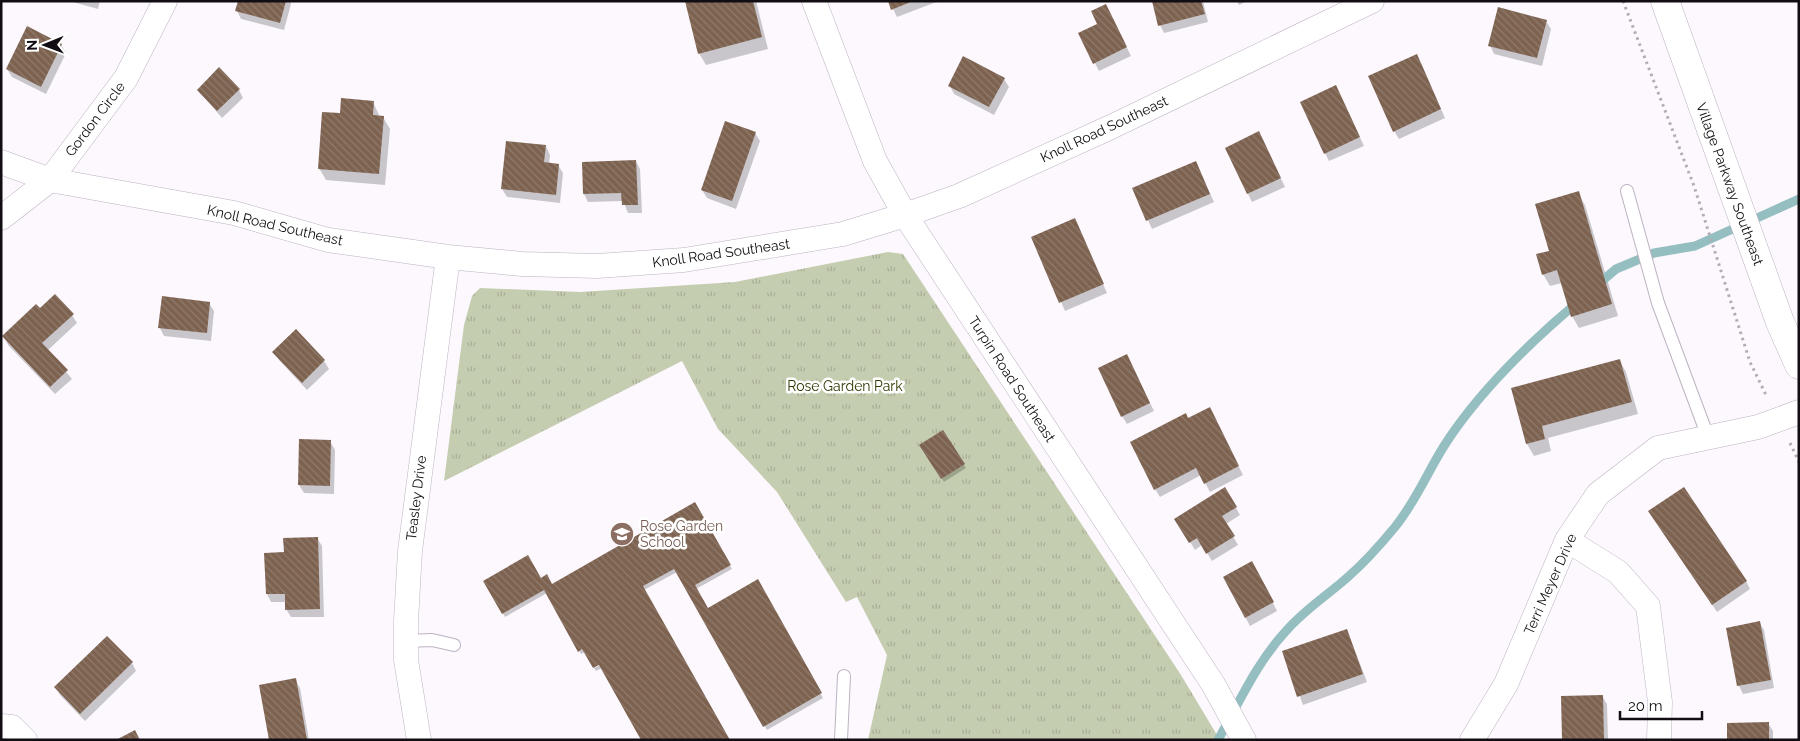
<svg xmlns="http://www.w3.org/2000/svg" width="1800" height="741" viewBox="0 0 1800 741" font-family="Raleway,sans-serif">
  <style>
    .park { fill: url(#park-tufts) }
    .shadow { fill: #0003 }
    .lines { fill: none; stroke-linecap: round; stroke-linejoin: round }
    .stream { stroke: #94bebf; stroke-width: 9 }
    .building { fill: url(#building-back-hatch) }
    .service-casing { stroke: #bdb2c2; stroke-width: 14 }
    .minor-casing { stroke: #bdb2c2; stroke-width: 25 }
    .tertiary-casing { stroke: #bdb2c2; stroke-width: 29 }
    .path { stroke: #b1adb3; stroke-width: 3; stroke-dasharray: 2.5 4; stroke-linecap: butt }
    .service { stroke: #fff; stroke-width: 12 }
    .minor { stroke: #fff; stroke-width: 24 }
    .tertiary { stroke: #fff; stroke-width: 28 }
    .labels { text-anchor: middle; dominant-baseline: central; stroke-width: 5; stroke-linejoin: round; paint-order: stroke }
    .street-label { font-size: 14px; fill: #110d12; stroke: #fff }
    .park-label { font-size: 14px; fill: #2f3801; stroke: #fff }
    .education-label { font-size: 14px; fill: #785e54; stroke: #fff; text-anchor: start }
  </style>
  <defs>
    <pattern id="park-tufts" width="24" height="20" patternUnits="userSpaceOnUse" patternTransform="scale(1.25)"><rect width="24" height="20" fill="#c5cdb0"/><path d="M3 7l-1-3M5 7V3M7 7l1-3M15 17l-1-3M17 17v-4M19 17l1-3" fill="none" stroke="#a8af96"/></pattern>
    <pattern id="building-back-hatch" width="6" height="6" patternUnits="userSpaceOnUse" patternTransform="scale(1.25)"><rect width="6" height="6" fill="#7d624f"/><path d="M-1 5l2 2M0 0l6 6M5-1l2 2" fill="none" stroke="#8f7b6e"/></pattern>
  </defs>
  <rect width="100%" height="100%" fill="#fcf8fe"/>
  <path class="park" d="M888,252L903,254L1181,675L1220,740H868L887,655L857,597L846,602L777,492L718,429L682,361L444,481L464,325L472,296L480,288L580,292L735,282Z"/>
  <path class="shadow" d="M69,1H100L98,9Z
    M239,1H290L291,4L284,30L241,19L237,11Z
    M686,1H756L768,49L706,65L699,53Z
    M889,1H939L897,17Z
    M1154,1H1203L1208,22L1164,33L1160,25Z
    M1237,1H1247L1239,5Z
    M1110,13L1131,56L1099,71L1080,34L1099,24Z
    M1546,21L1551,29L1542,66L1494,54L1490,45Z
    M61,45L66,53L46,94L12,77L7,69Z
    M1421,63L1445,118L1399,139L1394,131Z
    M1004,79L1009,87L994,115L954,94L950,86Z
    M1336,86L1364,146L1329,161L1325,153Z
    M198,90H239L243,98L222,118Z
    M373,102L380,117H383L390,129L385,185L326,180L319,168L341,115Z
    M755,133L760,141L736,209L707,198L702,190Z
    M1263,141L1285,187L1252,202L1248,194Z
    M546,146L550,155L549,164L558,165L563,173L560,203L507,197L502,189Z
    M636,161L640,169L642,213H628L623,201L588,202L584,194Z
    M1196,162L1214,202L1152,229L1134,189Z
    M1578,193L1585,205L1618,316L1579,328L1572,316L1562,283L1550,286L1543,274L1551,252Z
    M1075,220L1107,293L1065,311L1033,238Z
    M209,303L214,311L211,341L164,336L160,328Z
    M40,310L72,315L77,323L48,350L72,379L55,394L8,345L4,337Z
    M296,331L324,361L329,369L307,390L279,360L274,352Z
    M1619,360L1626,372L1638,414L1548,438L1551,451L1534,456L1527,444L1512,389Z
    M1131,364L1154,411L1127,424L1122,416Z
    M1214,417L1243,475L1210,492L1201,475L1160,497L1155,489L1188,420Z
    M943,432L966,468L944,482L921,445Z
    M330,441L335,450L334,494L304,493L299,485Z
    M1225,489L1240,515L1226,524L1238,545L1212,561L1202,545L1195,550L1176,519Z
    M695,504L732,569L696,589L707,609L757,581L823,698L767,730L677,572L644,590L728,740H642L602,668L596,671L594,668L605,663L603,660L593,666L585,652L581,654L547,593L505,617L484,581L528,556L541,579L547,576L552,585Z
    M1655,519L1746,581L1750,589L1717,612Z
    M317,538L322,546L324,617H291L286,609V602H271L267,594L285,554Z
    M1256,570L1277,611L1250,626L1224,577Z
    M1759,622L1764,630L1774,688L1743,694L1739,686L1728,629Z
    M1347,630L1367,682L1303,705L1284,652Z
    M132,663L136,671L85,721L60,695L56,687Z
    M295,680L300,688L309,740H270Z
    M1602,696L1607,704L1608,740H1563Z
    M1768,723L1773,731V740H1728Z"/>
  <g class="lines">
    <path class="stream" d="M1595,287L1616,269L1654,253L1695,246L1799,199
      M1218,740C1239,703 1257,662 1286,631C1305,609 1328,595 1349,576C1366,561 1381,544 1395,527C1416,501 1427,473 1444,446C1477,394 1531,341 1578,302"/>
  </g>
  <path class="building" d="M238,1H286L280,23L235,11Z
    M685,1H753L762,37L698,54Z
    M888,1H913L891,10Z
    M1152,1H1201L1205,14L1158,26Z
    M1106,4L1127,47L1093,64L1078,33L1097,24L1091,11Z
    M1498,7L1547,20L1537,58L1488,46Z
    M27,26L62,44L41,87L6,69Z
    M1417,54L1441,109L1393,132L1368,76Z
    M963,56L1005,78L989,107L948,86Z
    M219,67L240,89L217,111L197,90Z
    M1336,85L1360,137L1324,154L1300,102Z
    M341,98L374,101L373,115L384,116L379,174L318,169L322,112L340,113Z
    M725,121L756,132L732,201L701,190Z
    M1259,131L1281,178L1247,194L1225,148Z
    M506,141L546,145L544,162L559,164L556,195L501,189Z
    M636,160L638,205H622L621,193L583,194L582,162Z
    M1196,161L1210,194L1146,221L1132,188Z
    M1579,191L1612,304L1571,317L1557,270L1542,275L1536,254L1549,251L1535,204Z
    M1075,218L1104,284L1059,303L1031,237Z
    M55,294L74,314L42,343L68,370L50,387L2,336L36,304L40,308Z
    M162,296L210,302L207,333L158,328Z
    M296,329L325,360L302,383L272,352Z
    M1127,354L1150,403L1121,417L1098,368Z
    M1620,359L1632,402L1542,426L1545,439L1526,444L1511,388Z
    M1210,407L1239,466L1204,484L1196,468L1154,490L1130,442L1186,413L1188,418Z
    M943,430L965,464L941,479L919,445Z
    M299,439L331,440L330,486L298,485Z
    M1225,487L1237,507L1222,516L1235,536L1206,554L1197,538L1189,543L1174,519Z
    M1684,487L1747,581L1712,605L1648,511Z
    M695,502L731,565L695,585L708,608L758,579L822,693L763,727L674,569L643,586L730,740H641L599,665L593,668L582,649L578,652L544,590L502,614L483,581L528,555L541,578L547,574L552,584Z
    M318,537L320,609L285,610V594H266L264,553L284,552L283,538Z
    M1252,561L1274,602L1245,618L1223,577Z
    M1760,621L1771,680L1737,686L1726,628Z
    M1347,629L1363,674L1297,697L1282,651Z
    M107,636L133,662L80,714L54,687Z
    M296,678L307,740H269L259,685Z
    M1603,695L1604,740H1562L1561,696Z
    M1769,722V740H1727V723Z
    M135,730L140,740H116Z"/>
  <g class="lines">
    <g class="service-casing">
      <path id="service" d="M1627,191L1658,303L1708,437
        M406,641L432,640L454,645
        M841,740L844,676"/>
    </g>
    <g class="minor-casing">
      <path id="minor" d="M814,1L875,161L905,215L1213,684L1244,740
        M1,162L50,180L234,213L328,240L448,257L522,264L597,266L684,260L843,234L905,215L959,196L1111,127L1372,1
        M1,218L50,180L126,78L165,1
        M1567,540L1618,572L1648,606L1660,702L1659,740
        M1,726L12,727L25,740
        M419,740L406,660V621L410,551L448,257
        M1472,740L1506,684L1567,540L1598,494L1658,448L1758,427L1799,412"/>
    </g>
    <g class="tertiary-casing">
      <path id="tertiary" d="M1665,1L1780,322L1799,365"/>
    </g>
    <path class="path" d="M1623,1L1694,186L1750,362L1767,397
      M1790,443L1799,462"/>
    <use href="#service" class="service"/>
    <use href="#minor" class="minor"/>
    <use href="#tertiary" class="tertiary"/>
  </g>
  <defs>
    <g id="school-disc" transform="scale(1.25)"><circle r="9.5" fill="#8d6e63" stroke="#fff"/><path d="M0-5L7-2L0 1L-7-2ZM-4 1L0 2.5L4 1V4Q0 6-4 4Z" fill="#fff"/></g>
  </defs>
  <g fill-rule="evenodd">
    <use href="#school-disc" x="622" y="534"/>
  </g>
  <g class="labels">
    <g class="street-label">
      <text transform="translate(95 119) rotate(-53)">Gordon Circle</text>
      <text transform="translate(1104 129) rotate(-25)">Knoll Road Southeast</text>
      <text transform="translate(1730 184) rotate(70)">Village Parkway Southeast</text>
      <text transform="translate(275 225) rotate(13)">Knoll Road Southeast</text>
      <text transform="translate(721 253) rotate(-8)">Knoll Road Southeast</text>
      <text transform="translate(1012 379) rotate(57)">Turpin Road Southeast</text>
      <text transform="translate(416 498) rotate(-83)">Teasley Drive</text>
      <text transform="translate(1550 584) rotate(-66)">Terri Meyer Drive</text>
    </g>
    <g class="park-label">
      <text x="845" y="386">Rose Garden Park</text>
    </g>
    <g class="education-label">
      <text x="640" y="526">Rose Garden<tspan x="640" dy="16">School</tspan></text>
    </g>
  </g>
  <rect width="1800" height="741" fill="none" stroke="#110d12" stroke-width="5"/>
  <g transform="translate(45 45) rotate(269)" stroke="#ffffff" stroke-width="4" paint-order="stroke">
  <path d="M0-4L9 19L0 12L-9 19Z" fill="#110d12"/>
  <text y="-8" font-size="14" font-weight="bold" text-anchor="middle" fill="#110d12">N</text>
  </g>
  <path d="M1620 711v8h82v-8" fill="none" stroke="#110d12" stroke-width="2.5"/>
  <text x="1628" y="711" font-size="15" fill="#110d12" stroke="#ffffff" stroke-width="4" paint-order="stroke">20 m</text>
</svg>
